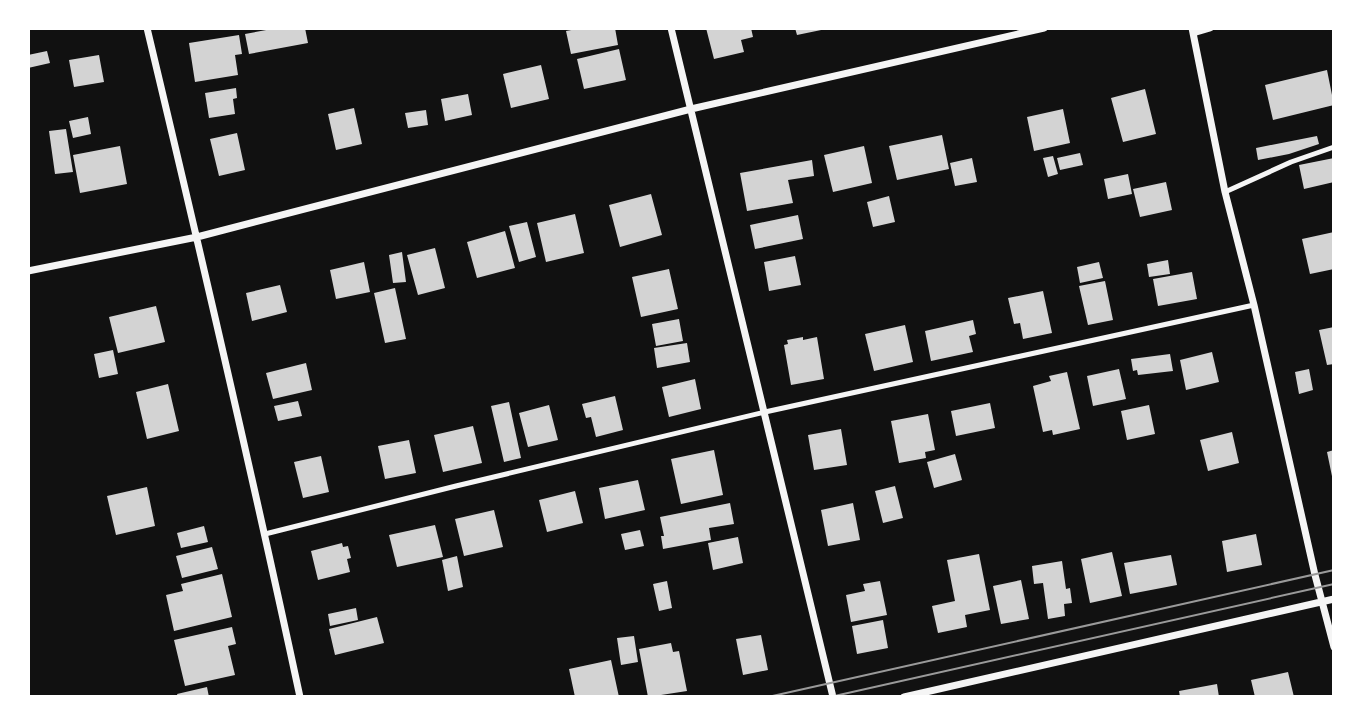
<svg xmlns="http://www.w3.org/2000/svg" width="1362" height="725" viewBox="0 0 1362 725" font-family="Barlow,sans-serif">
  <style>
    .building { fill: #d3d3d3 }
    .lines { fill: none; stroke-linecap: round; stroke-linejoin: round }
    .service { stroke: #f5f5f5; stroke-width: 5 }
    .minor { stroke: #f5f5f5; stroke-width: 7 }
    .tram { stroke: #9a9a9a; stroke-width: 2 }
  </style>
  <rect width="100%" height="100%" fill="#111"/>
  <path class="building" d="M277,28H305L308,43L249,54L245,34Z
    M582,28H615L618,45L571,54L566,31Z
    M706,28H751L753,37L741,40L744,52L714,59Z
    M795,28H826V29L797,35Z
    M239,35L242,54L235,55L238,75L195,82L189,43Z
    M619,49L626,80L584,89L577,59Z
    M47,51L50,63L28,68V55Z
    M99,55L104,82L74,87L69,60Z
    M541,65L549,99L511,108L503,74Z
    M1327,70L1334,105L1273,120L1265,85Z
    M236,88L237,98L233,99L235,114L209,118L205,93Z
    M1145,89L1156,134L1123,142L1111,98Z
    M468,94L472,115L445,121L441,99Z
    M354,108L362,144L336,150L328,114Z
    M1063,109L1070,143L1034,151L1027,117Z
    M426,110L428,125L408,128L405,113Z
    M88,117L91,134L73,138L69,121Z
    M66,129L73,172L55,174L49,131Z
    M237,133L245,170L219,176L210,139Z
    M942,135L949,169L897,180L889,146Z
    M1317,136L1319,144L1289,154L1258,160L1256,148Z
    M120,146L127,184L80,193L73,155Z
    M864,146L872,183L833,192L824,155Z
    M1080,153L1083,165L1060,170L1057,158Z
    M1053,156L1058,174L1048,177L1043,158Z
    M972,158L977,182L955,186L950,163Z
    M1334,158V182L1304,189L1299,165Z
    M812,160L814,176L788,180L793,203L747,211L740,173Z
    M1128,174L1132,194L1108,199L1104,179Z
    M1166,182L1172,210L1140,217L1133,189Z
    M651,194L662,235L620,247L609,205Z
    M889,196L895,222L873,227L867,202Z
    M575,214L584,253L546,262L537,223Z
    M798,215L803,239L755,249L750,225Z
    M527,222L536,257L519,262L509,226Z
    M505,231L515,268L477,278L467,242Z
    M1334,232V269L1310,274L1302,239Z
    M435,248L445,288L418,295L407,255Z
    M402,252L406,282L393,283L389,255Z
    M795,256L801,285L769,291L764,262Z
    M1168,260L1170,274L1149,277L1147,264Z
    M364,262L370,292L336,299L330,270Z
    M1099,262L1103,278L1080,283L1077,267Z
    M669,269L678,309L641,317L632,277Z
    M1192,272L1197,299L1158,306L1153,279Z
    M1105,281L1113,320L1088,325L1079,286Z
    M280,285L287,312L252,321L246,293Z
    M395,288L406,339L385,343L374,293Z
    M1043,291L1052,333L1023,339L1020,323L1014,324L1008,298Z
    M156,306L165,342L118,353L109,317Z
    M679,319L683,341L656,346L652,324Z
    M973,320L976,334L969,336L973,352L931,361L925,331Z
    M905,325L913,362L874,371L865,334Z
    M1334,327V364L1327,365L1319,330Z
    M803,337V340L817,337L824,379L791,385L784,345L788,344L787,340Z
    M687,343L690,362L657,368L654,348Z
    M113,350L118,374L99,378L94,354Z
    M1212,352L1219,382L1186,390L1180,360Z
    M1170,354L1173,371L1138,375L1137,370L1133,371L1131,359Z
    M306,363L312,390L273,399L266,373Z
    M1119,369L1126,399L1093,406L1087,376Z
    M1309,369L1313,390L1299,394L1295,372Z
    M1067,372L1080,429L1053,435L1052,430L1043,432L1033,386L1051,381L1049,376Z
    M695,379L701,409L669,417L662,387Z
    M168,384L179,431L147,439L136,392Z
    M615,396L623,430L596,437L591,417L586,418L582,404Z
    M298,401L302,416L278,421L274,406Z
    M509,402L521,458L504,462L491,406Z
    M990,403L995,428L956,436L951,411Z
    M549,405L558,440L528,447L519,413Z
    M1149,405L1155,434L1127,440L1121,411Z
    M928,414L935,450L925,452L926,458L899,463L891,421Z
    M473,426L482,463L443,472L434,435Z
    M841,429L847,465L814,470L808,435Z
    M1232,432L1239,463L1208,471L1200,440Z
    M409,440L416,473L385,479L378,446Z
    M714,450L723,495L681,504L671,459Z
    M1334,450V481H1333L1327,452Z
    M955,454L962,480L934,488L927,462Z
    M321,456L329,492L303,498L294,462Z
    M638,480L645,510L605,519L599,488Z
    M895,486L903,518L883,523L875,491Z
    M147,487L155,526L116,535L107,496Z
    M575,491L583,523L547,532L539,500Z
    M730,503L734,524L709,528L711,540L663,549L661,536H664L660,517Z
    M853,503L860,540L828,546L821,510Z
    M494,510L503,547L464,556L455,519Z
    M435,525L443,557L397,567L389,535Z
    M204,526L208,542L181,548L177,533Z
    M640,530L644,546L625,550L621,534Z
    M1256,534L1262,565L1227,572L1222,541Z
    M738,537L743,563L713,570L708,543Z
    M342,543L343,547L348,546L351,558L347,559L350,572L318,580L311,551Z
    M212,547L218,569L182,578L176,556Z
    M1112,552L1122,596L1090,603L1081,559Z
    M979,554L990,610L965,615L967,627L938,633L932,606L955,601L947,560Z
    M1171,555L1177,585L1130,594L1124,563Z
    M457,556L463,587L448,591L442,560Z
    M1062,561L1066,589L1070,588L1072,603L1064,604L1065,616L1048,619L1043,583L1034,584L1032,566Z
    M222,574L232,617L174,631L166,595L183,591L181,584Z
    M1021,580L1029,619L1001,624L993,586Z
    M667,581L672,608L659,611L653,584Z
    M880,581L887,615L851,622L846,595L865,591L863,584Z
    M356,608L358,620L330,626L328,614Z
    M377,617L384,643L335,655L329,629Z
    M883,620L888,648L857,654L852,626Z
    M232,627L236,644L228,646L235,675L185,686L174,640Z
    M761,635L768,670L743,675L736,639Z
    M634,636L638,662L621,665L617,638Z
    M671,643L673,652L679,651L687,691L648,697L639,649Z
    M611,660L619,697H575L569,669Z
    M1288,672L1294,697H1255L1251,680Z
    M1217,684L1219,697H1180L1179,691Z
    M207,687L209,697H178L177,694Z"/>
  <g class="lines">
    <path class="service" d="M1225,192L1291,162L1334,147
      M265,534L456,486L765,412L1254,305"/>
    <path class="minor" d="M147,28C200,250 252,473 300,697
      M671,28L833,697
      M1192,28L1225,192L1254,305L1315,575L1334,647
      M1193,33L1210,28
      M28,271L197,237L691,109L1044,28
      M904,697L1334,599"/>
    <path class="tram" d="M768,697L1334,570
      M830,697L1334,584"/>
  </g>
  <rect width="1362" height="725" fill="none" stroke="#ffffff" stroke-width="60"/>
</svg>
